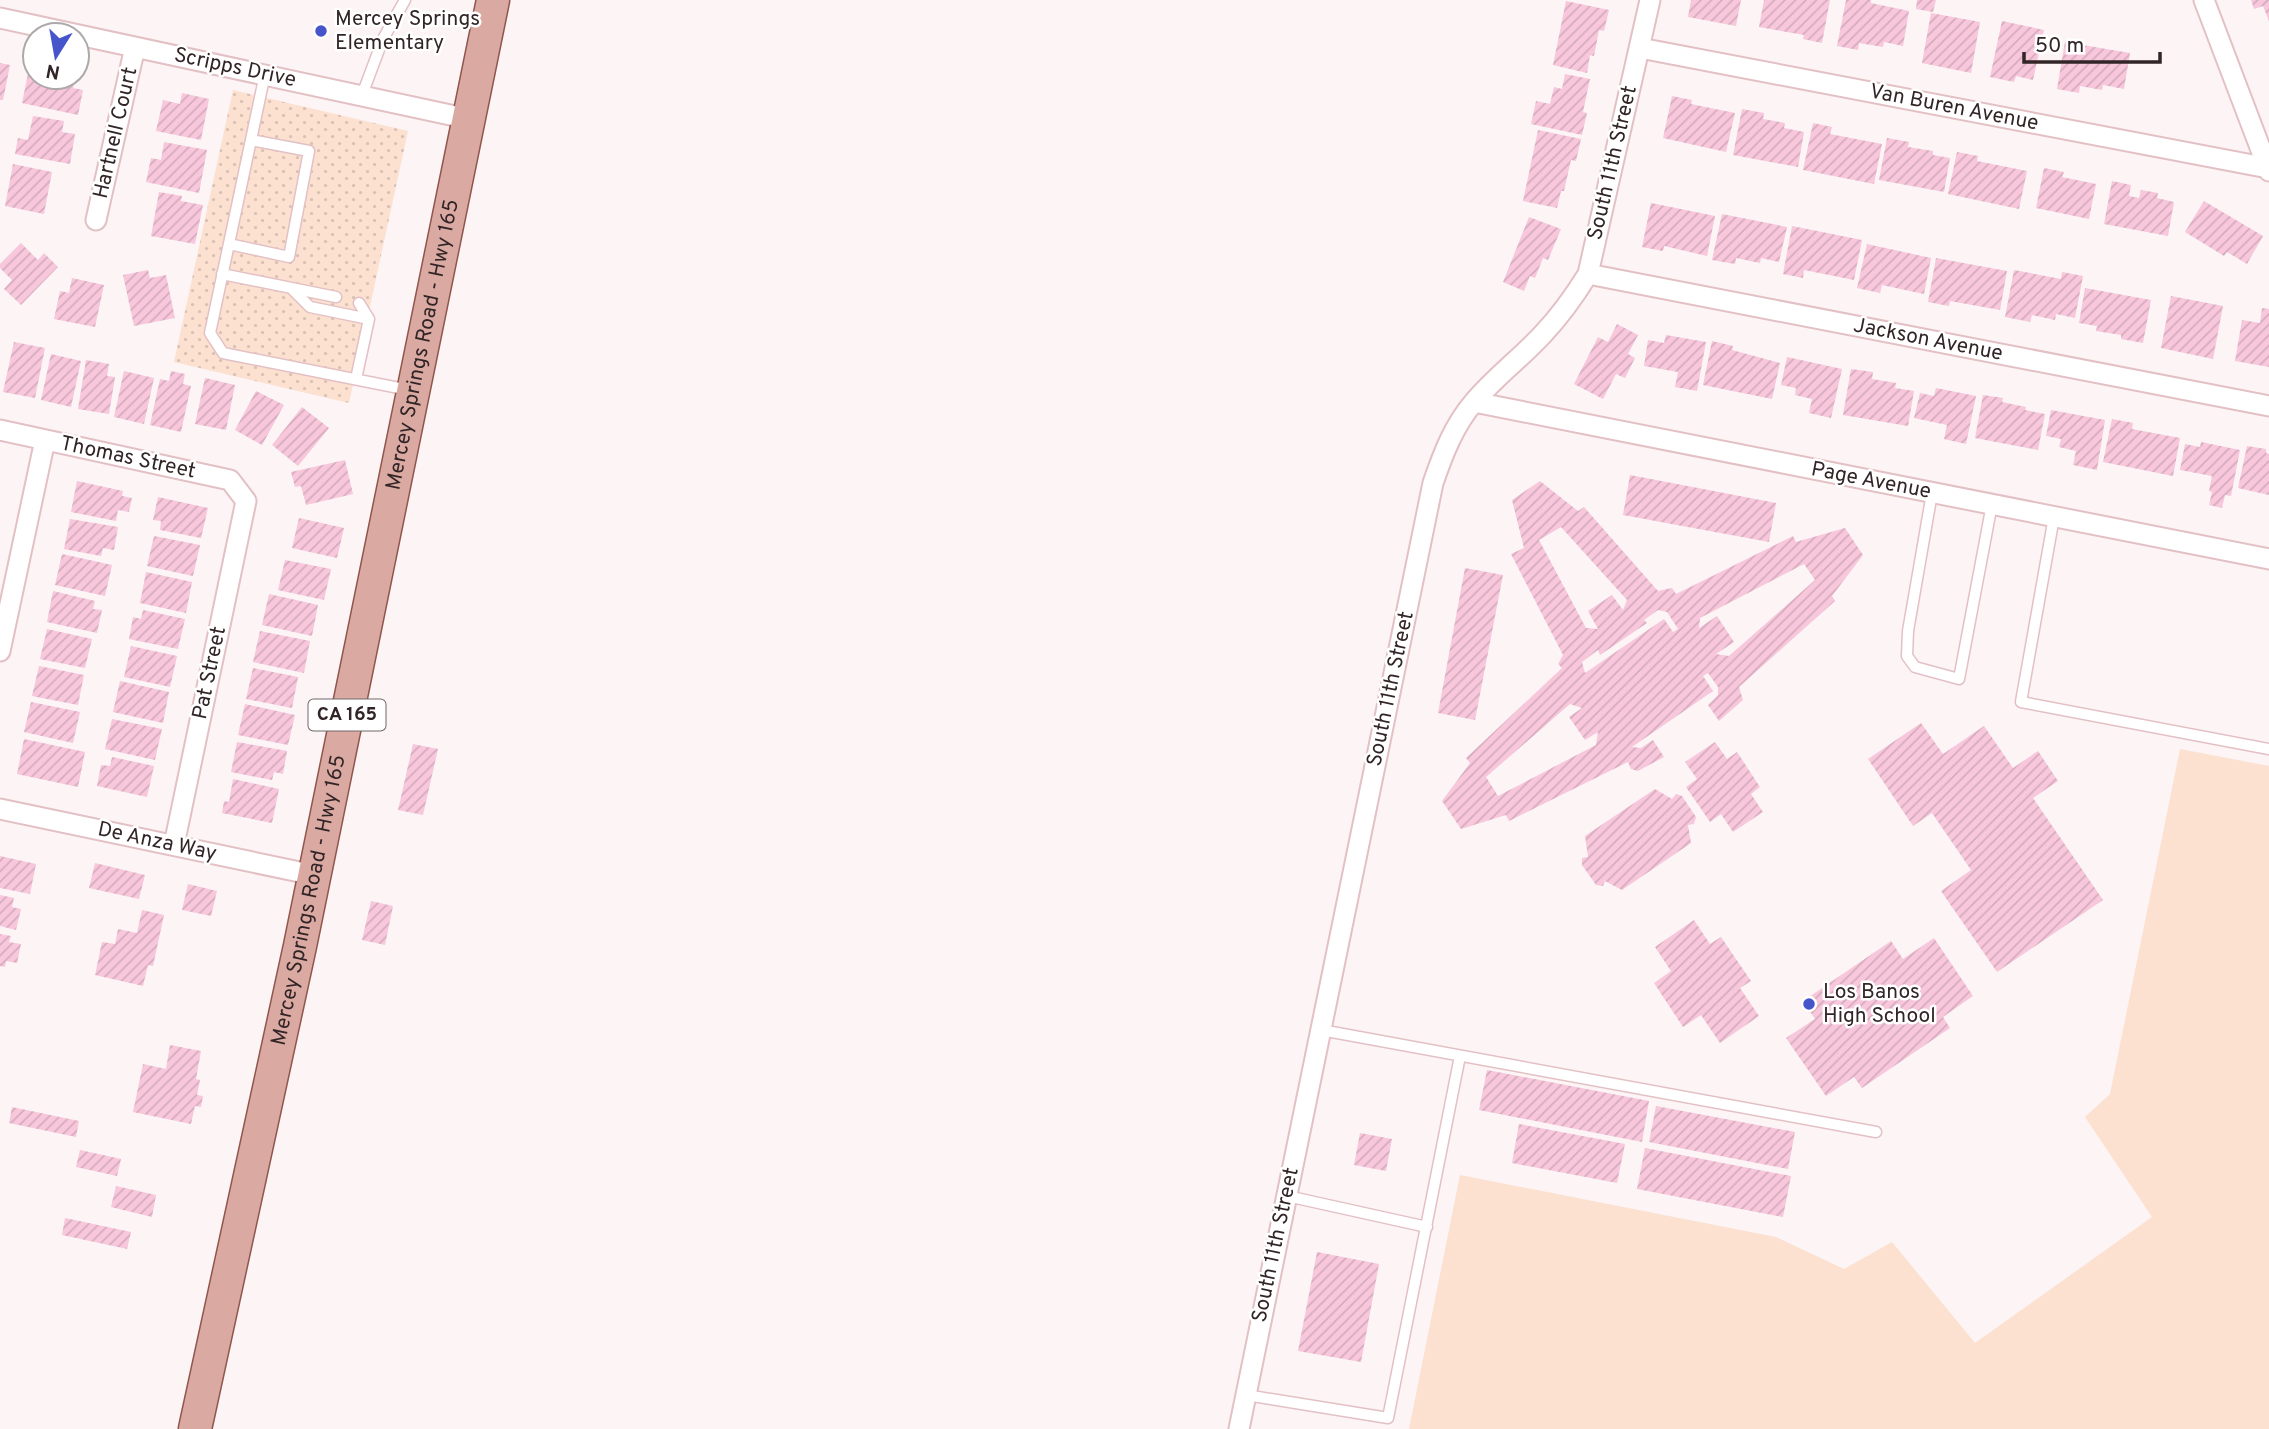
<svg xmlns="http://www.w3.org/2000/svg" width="2269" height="1429" viewBox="0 0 2269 1429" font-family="Overpass,sans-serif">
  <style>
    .grass { fill: url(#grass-dots) }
    .park { fill: #fce0d0 }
    .building { fill: url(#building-hatch); fill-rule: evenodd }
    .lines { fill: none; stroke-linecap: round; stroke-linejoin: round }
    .lane-casing { stroke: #e3c0c4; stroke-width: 13 }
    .street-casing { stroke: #e3c0c4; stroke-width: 23 }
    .primary-casing { stroke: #90554d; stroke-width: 35 }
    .lane { stroke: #fff; stroke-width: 10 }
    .street { stroke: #fff; stroke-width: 19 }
    .primary { stroke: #daa9a1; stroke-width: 32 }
    .poi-dot { fill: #4755ca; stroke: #fff; stroke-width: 2.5 }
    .labels { text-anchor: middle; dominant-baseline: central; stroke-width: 5; stroke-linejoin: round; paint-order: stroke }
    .shield { fill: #fff; stroke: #706668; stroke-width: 2 }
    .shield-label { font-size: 19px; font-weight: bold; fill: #322527 }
    .poi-label { font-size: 21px; fill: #322527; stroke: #fff; text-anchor: start }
    .street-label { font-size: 21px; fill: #322527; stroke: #fff }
  </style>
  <defs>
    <pattern id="grass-dots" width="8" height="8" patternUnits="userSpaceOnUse" patternTransform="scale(1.75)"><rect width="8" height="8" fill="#fce0d0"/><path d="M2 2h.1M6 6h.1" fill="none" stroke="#d8c0b3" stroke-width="1.8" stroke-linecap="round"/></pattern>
    <pattern id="building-hatch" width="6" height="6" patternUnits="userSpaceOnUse" patternTransform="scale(1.75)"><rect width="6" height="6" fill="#f8c7dc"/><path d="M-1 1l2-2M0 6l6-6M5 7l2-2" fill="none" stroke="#d5abbd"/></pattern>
  </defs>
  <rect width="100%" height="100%" fill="#fcf4f5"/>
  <path class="grass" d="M233,90L408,131L349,403L174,362Z"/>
  <path class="park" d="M2180,749L2269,766V1429H1409L1460,1175L1776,1237L1844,1269L1892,1242L1975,1343L2152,1217L2085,1117L2110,1094Z"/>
  <path class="building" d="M1691,0H1741L1736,26L1688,17Z
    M1764,0H1830L1822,43L1803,39L1804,35L1759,27Z
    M1846,0H1871V3L1909,11L1903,46L1884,42L1883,47L1859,43L1858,50L1837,46Z
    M1917,0H1936L1933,12L1916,9Z
    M2251,0H2269V21L2263,6L2254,9Z
    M1566,1L1609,10L1604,31L1599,30L1594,56L1590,55L1587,73L1553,65Z
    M1931,13L1980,22L1971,73L1922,63Z
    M2002,21L2044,30L2033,80L2016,76L2014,82L1990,77Z
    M2065,42L2130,53L2124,89L2103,85L2102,90L2080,86L2079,93L2057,89Z
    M32,54L35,55V77H75L73,88L83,90L78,115L22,103Z
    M0,63L10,65L3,100H0Z
    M1565,74L1590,79L1583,112L1587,113L1582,135L1531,124L1536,101L1550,104L1554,87L1562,89Z
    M182,93L209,99L201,140L156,131L163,100L180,104Z
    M1672,96L1692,100L1691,104L1735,113L1726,152L1663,138Z
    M1742,109L1764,113L1763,119L1785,123L1784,128L1804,132L1798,167L1733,155Z
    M33,116L64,121L62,132L75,134L70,164L15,154L18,138L28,140Z
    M1813,123L1832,127L1830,134L1882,144L1874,184L1803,170Z
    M1538,130L1581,139L1576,161L1571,160L1564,191H1561L1557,208L1523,201Z
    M1887,138L1909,142L1908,147L1933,151V155L1950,158L1944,192L1879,180Z
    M164,142L207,150L199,193L146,182L151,158L161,160Z
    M1957,152L1978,156L1977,161L2027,171L2019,209L1948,194Z
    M13,164L52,172L44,214L5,206Z
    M2044,168L2064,172L2062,177L2096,184L2089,219L2036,208Z
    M2112,181L2131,185L2129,196L2139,198L2141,190L2158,193L2157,198L2174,202L2168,236L2104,224Z
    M159,192L182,196L181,201L203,205L195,244L151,236Z
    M2204,201L2263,236L2247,264L2227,252L2224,256L2185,232Z
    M1651,203L1715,216L1707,256L1664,246L1663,251L1642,247Z
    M1722,214L1787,227L1779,262L1761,258L1760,263L1736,258L1735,264L1712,260Z
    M1529,217L1561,229L1548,260L1543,258L1535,278L1530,276L1524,291L1503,282Z
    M1792,226L1862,240L1854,280L1804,270L1803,278L1783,274Z
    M21,243L38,260L44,253L58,267L21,305L4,289L12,280L0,268V264Z
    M1867,244L1931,258L1924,294L1882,285L1880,293L1857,288Z
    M1936,258L2007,271L2000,310L1950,301L1949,306L1928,302Z
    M148,270L150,278L166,275L175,318L134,326L123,275Z
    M2014,270L2061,279L2062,272L2083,276L2075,318L2056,314L2055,320L2032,315L2030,322L2005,317Z
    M72,278L104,285L95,327L54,319L60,291L69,293Z
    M2085,288L2151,300L2143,343L2121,339V335L2096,331L2097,326L2079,323Z
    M2171,296L2223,306L2213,359L2161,348Z
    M2262,308L2269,309V367L2235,361L2242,320L2260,323Z
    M1617,324L1638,335L1628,354L1635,358L1625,378L1616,374L1603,399L1574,384L1598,337L1608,342Z
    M1666,335L1706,342L1697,391L1675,387L1678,372L1644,366L1648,340L1664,343Z
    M1712,341L1733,346L1732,350L1780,363L1772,399L1703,385Z
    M14,342L45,348L35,398L3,392Z
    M51,354L81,361L71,407L41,400Z
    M1787,357L1842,369L1831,418L1809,413L1812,399L1795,395L1796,388L1781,385Z
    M86,360L109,364L107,376L115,377L109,414L78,409Z
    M1851,369L1873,372L1872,379L1896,383L1895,388L1914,391L1908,426L1843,415Z
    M124,371L154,378L144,424L114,417Z
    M171,371L185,374L183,384L191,386L181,432L150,425L160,379L169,381Z
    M205,378L235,385L226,430L195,424Z
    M1936,388L1976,396L1966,444L1944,439L1947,425L1914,418L1920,393L1934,396Z
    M256,391L284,405L262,445L235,430Z
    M1983,395L2003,398L2002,402L2026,407L2025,410L2045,414L2038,450L1975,438Z
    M302,407L329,428L298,466L272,445Z
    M2051,410L2105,420L2097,470L2073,465L2076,451L2059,447L2061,439L2046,436Z
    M2112,419L2133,423L2132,429L2180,438L2173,476L2103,462Z
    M2201,442L2240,450L2231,496L2225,495L2222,508L2209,505L2212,492L2209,491L2212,476L2180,470L2185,444L2200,447Z
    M2247,446L2266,449V453L2269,454V495L2238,488Z
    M345,460L353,494L306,505L301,486L295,487L291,472Z
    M1630,475L1776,503L1769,542L1623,515Z
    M77,481L123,491L122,496L132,498L129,512L118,510L116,521L71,512Z
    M1540,481L1578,511L1584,507L1658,591L1672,588L1676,594L1793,536L1796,542L1845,528L1863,555L1832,596L1835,601L1739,687L1743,700L1719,721L1708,705L1718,695V687L1708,673L1703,676L1713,691L1632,747L1641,748L1653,740L1664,757L1638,771L1631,769L1628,762L1509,821L1506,815L1461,829L1442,801L1470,763L1466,758L1562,668L1558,664L1563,655L1511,554L1524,548L1512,500ZM1561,527L1627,600L1623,610L1612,595L1588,611L1598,629L1586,628L1539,540ZM1804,564L1815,580L1729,656L1716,654L1734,642L1717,616L1699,628L1700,618ZM1658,610L1667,612L1678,629L1673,632L1664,619L1585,673L1582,662L1598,650L1600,655L1647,623L1644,620ZM1570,704L1582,708L1569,717L1585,740L1598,732L1596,745L1498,796L1486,777Z
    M158,497L208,508L201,538L160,530L161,521L153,520Z
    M299,518L344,528L337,558L292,548Z
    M70,519L118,527L114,550L103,548L101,556L64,549Z
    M154,536L200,545L193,576L147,566Z
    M62,554L112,565L105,596L55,585Z
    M285,560L331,569L324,600L278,590Z
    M1465,568L1503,575L1475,720L1438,713Z
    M146,572L192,582L186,613L140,603Z
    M53,591L95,601L93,609L102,610L97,633L47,622Z
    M269,594L318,605L312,636L262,625Z
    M143,610L185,619L178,649L129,639L133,617L141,619Z
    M47,629L92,639L85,668L40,659Z
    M260,631L310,641L304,673L253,662Z
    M131,646L177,656L170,687L124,677Z
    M39,666L84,675L78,705L32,696Z
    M253,668L298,677L292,708L246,699Z
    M120,681L169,692L163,723L113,712Z
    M31,702L80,712L73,743L24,732Z
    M245,704L295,715L288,745L238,735Z
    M112,719L162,729L155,760L105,749Z
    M1921,723L1943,754L1984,726L2013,768L2038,751L2058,781L2033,798L2103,900L1997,972L1941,891L1971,870L1932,813L1913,826L1868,759Z
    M24,739L85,752L78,787L17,774Z
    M237,742L287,751L283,774L274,772L272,780L231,772Z
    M1715,742L1727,759L1737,752L1760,787L1751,794L1763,812L1733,832L1721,814L1710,822L1686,787L1697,779L1685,762Z
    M413,744L438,749L423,815L398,810Z
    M112,757L154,766L147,797L97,786L101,765L110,766Z
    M233,779L279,789L272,823L222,813L224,801L229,802Z
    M1655,789L1672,799L1676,794L1682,796L1696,817L1694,824L1688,825L1691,843L1622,890L1605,881L1603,886L1596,885L1582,865V858L1588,857L1585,836Z
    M0,856L36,864L30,894L0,888Z
    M95,863L145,875L139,899L89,888Z
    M188,884L217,891L211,916L182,910Z
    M0,895L14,898L12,907L21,909L16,930L0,926Z
    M371,901L393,906L385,945L362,940Z
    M142,910L164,915L153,966L148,965L143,986L95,975L102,942L115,944L118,929L137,933Z
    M1694,920L1710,944L1721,937L1751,981L1740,988L1759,1016L1720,1043L1701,1015L1683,1027L1654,983L1671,971L1655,947Z
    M0,934L11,936L9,942L21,944L17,963L6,961L5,967L0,966Z
    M1934,938L1973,996L1943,1017L1950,1028L1862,1088L1854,1077L1826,1096L1786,1038L1815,1019L1803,1001L1891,941L1903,959Z
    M170,1045L201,1051L196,1079L200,1080L197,1095L203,1096L201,1107L195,1106L191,1124L133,1112L143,1064L166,1069Z
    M1487,1070L1649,1101L1642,1142L1479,1110Z
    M1656,1106L1795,1132L1788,1169L1649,1142Z
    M12,1107L79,1121L76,1137L9,1123Z
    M1519,1124L1625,1144L1617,1183L1512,1163Z
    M1360,1133L1392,1139L1386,1171L1354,1165Z
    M1645,1148L1791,1176L1783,1217L1637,1189Z
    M80,1150L121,1159L117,1176L76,1167Z
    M116,1186L156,1195L152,1217L111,1207Z
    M65,1218L131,1232L127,1249L62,1235Z
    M1317,1252L1379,1264L1361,1362L1298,1351Z"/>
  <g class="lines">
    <g class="lane-casing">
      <path id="lane" d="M265,74L210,333L223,353L409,390
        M362,95L383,39L405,0
        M229,244L289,257L309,151L251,140
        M222,274L336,297
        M291,288L310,307L369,319
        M356,379L369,319L359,303
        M1932,493L1908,631L1907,656L1915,667L1959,679L1992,504
        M2054,517L2021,702L2269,749
        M1321,1030L1876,1132
        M1287,1196L1427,1227
        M1246,1395L1388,1418L1460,1056"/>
    </g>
    <g class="street-casing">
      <path id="street" d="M2204,0L2269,171
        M0,18L469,119
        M1640,48L2268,168
        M96,220L135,47
        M1588,274L2269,406
        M1474,402L2269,559
        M0,430L230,480L246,501L174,845
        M0,651L45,440
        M0,809L314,875
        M1239,1429L1433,483C1443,454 1454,425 1474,402C1495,377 1522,357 1543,334C1561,315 1575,295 1588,274L1650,0"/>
    </g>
    <g class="primary-casing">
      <g id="primary">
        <path id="s1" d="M195,1429L300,946L493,0"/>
      </g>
    </g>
    <use href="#lane" class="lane"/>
    <use href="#street" class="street"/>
    <use href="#primary" class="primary"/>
  </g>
  <g class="poi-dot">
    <circle cx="321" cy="31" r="7"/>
    <circle cx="1809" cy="1004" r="7"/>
  </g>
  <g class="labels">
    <rect class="shield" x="308.5" y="699.5" width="77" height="31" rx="5"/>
    <g class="shield-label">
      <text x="347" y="715">CA 165</text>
    </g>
    <g class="poi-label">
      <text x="335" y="19">Mercey Springs<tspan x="335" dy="24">Elementary</tspan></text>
      <text x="1823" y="992">Los Banos<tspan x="1823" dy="24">High School</tspan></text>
    </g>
    <g class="street-label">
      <text transform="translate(235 68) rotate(12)">Scripps Drive</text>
      <text transform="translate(1954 108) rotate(11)">Van Buren Avenue</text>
      <text transform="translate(116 133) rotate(-77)">Hartnell Court</text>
      <text transform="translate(1613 163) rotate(-77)">South 11th Street</text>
      <text transform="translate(1928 340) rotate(11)">Jackson Avenue</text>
      <text stroke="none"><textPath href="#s1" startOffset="1108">Mercey Springs Road - Hwy 165</textPath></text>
      <text transform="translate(128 458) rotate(12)">Thomas Street</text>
      <text transform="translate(1871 481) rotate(11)">Page Avenue</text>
      <text transform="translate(210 673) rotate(-78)">Pat Street</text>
      <text transform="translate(1391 689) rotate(-78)">South 11th Street</text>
      <text transform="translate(157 842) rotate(12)">De Anza Way</text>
      <text stroke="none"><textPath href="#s1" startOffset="541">Mercey Springs Road - Hwy 165</textPath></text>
      <text transform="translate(1276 1245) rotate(-78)">South 11th Street</text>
    </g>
  </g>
  <g transform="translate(56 56) rotate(191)"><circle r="33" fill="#ffffff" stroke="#ada8a9" stroke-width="2"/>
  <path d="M0-5L12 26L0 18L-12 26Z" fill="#4755ca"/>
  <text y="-10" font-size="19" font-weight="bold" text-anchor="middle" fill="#322527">N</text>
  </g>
  <path d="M2024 52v10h136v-10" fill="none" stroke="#322527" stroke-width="3.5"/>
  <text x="2035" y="52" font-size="21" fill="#322527" stroke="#ffffff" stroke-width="5" paint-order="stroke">50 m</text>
</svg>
